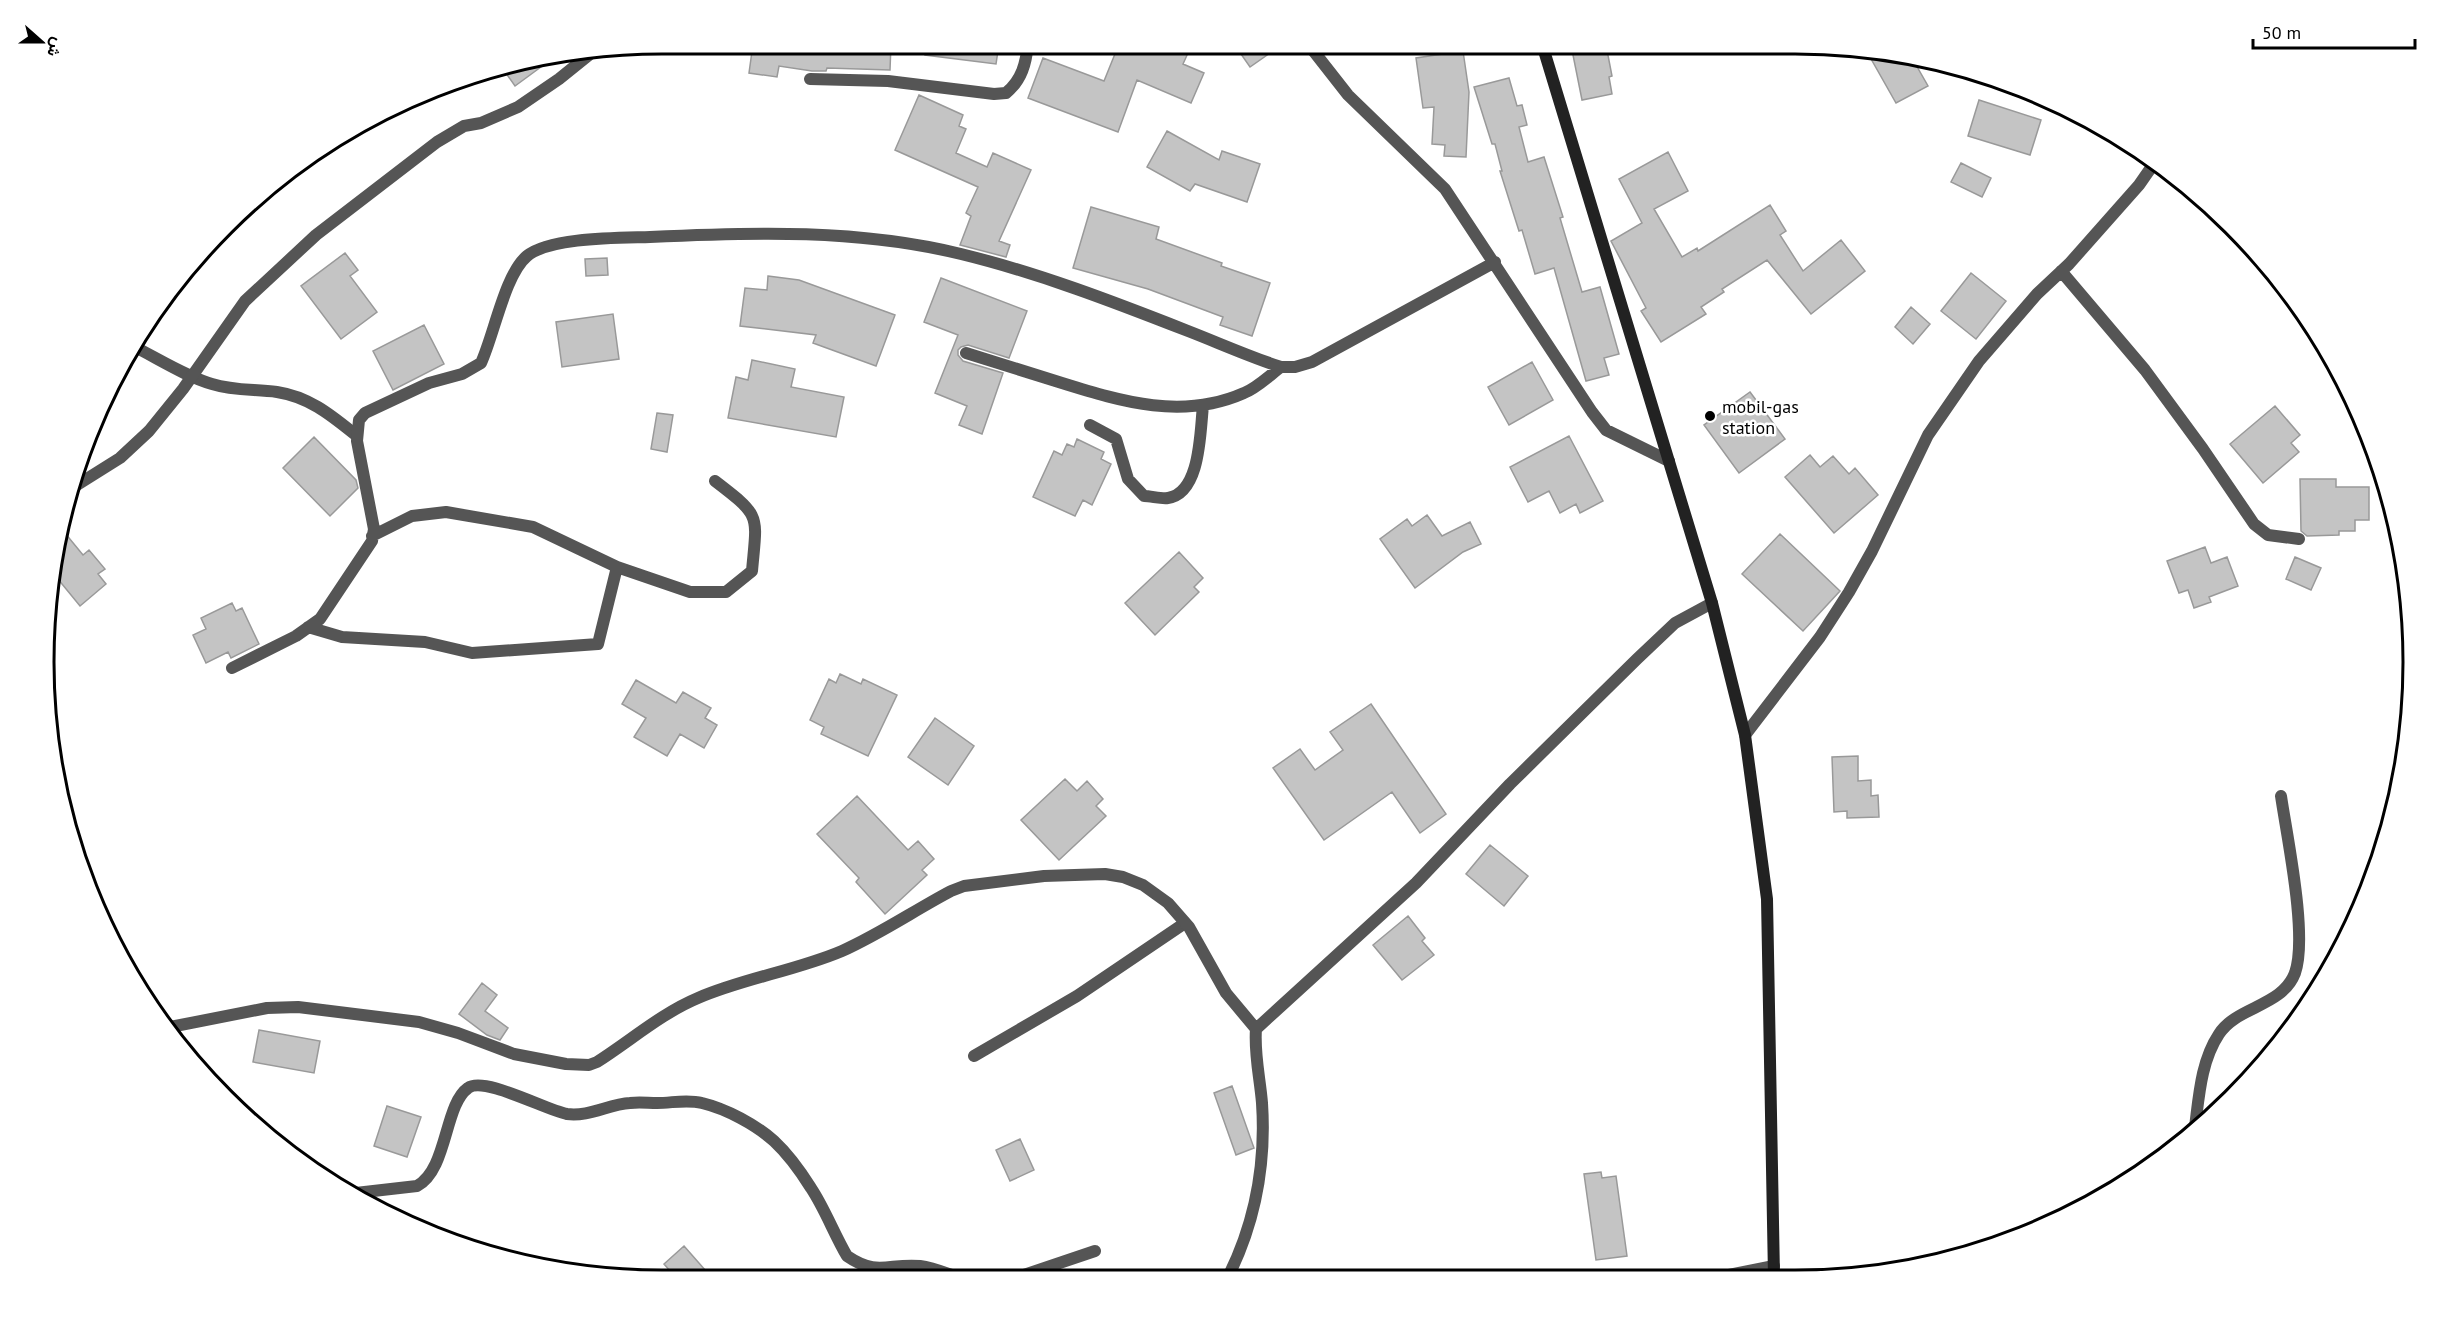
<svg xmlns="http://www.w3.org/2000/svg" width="2457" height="1324" viewBox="0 0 2457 1324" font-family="'PT Sans',Vazirmatn,sans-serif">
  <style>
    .building { fill: #c4c4c4; stroke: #999; stroke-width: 1.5 }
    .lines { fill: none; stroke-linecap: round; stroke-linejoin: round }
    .lane { stroke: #555; stroke-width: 12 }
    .street { stroke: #555; stroke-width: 12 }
    .secondary { stroke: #222; stroke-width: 12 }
    .poi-dot { fill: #000; stroke: #fff; stroke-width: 2 }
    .labels { text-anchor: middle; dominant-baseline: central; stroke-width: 5; stroke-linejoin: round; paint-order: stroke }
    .poi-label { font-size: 18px; fill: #000; stroke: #fff; text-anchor: start }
    .rim { fill: none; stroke: #000; stroke-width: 3 }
  </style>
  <rect width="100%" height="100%" fill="#fff"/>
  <path class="building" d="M753,44H891L890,70L827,68L826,71H812L779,66L777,77L749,73Z
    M926,44H999L996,64L925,55Z
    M1119,44H1133L1150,51L1153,44H1167L1188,53L1183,64L1204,73L1191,103L1137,80L1118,132L1028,98L1043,58L1104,81Z
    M1234,44H1283L1250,67Z
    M1571,45H1606L1612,76L1609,77L1612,94L1582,100Z
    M1866,50L1912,58L1928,86L1896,103Z
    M1463,51L1469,92L1466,157L1444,156L1445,145L1432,144L1434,107L1423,108L1416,58Z
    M560,53L515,86L501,66L542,55Z
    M1509,78L1517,106L1522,105L1527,125L1519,127L1528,162L1544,157L1563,217L1560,218L1582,292L1600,287L1619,354L1604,358L1609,375L1586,381L1554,268L1535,274L1522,230L1519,231L1500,171H1502L1495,144H1492L1474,87Z
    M919,95L963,115L959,126L966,129L956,153L987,167L993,153L1031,170L999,241L1010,245L1006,257L960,245L971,216L966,213L978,187L895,150Z
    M1979,100L2041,120L2030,155L1968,136Z
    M1167,131L1219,160L1222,151L1260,164L1247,202L1195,184L1190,191L1147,167Z
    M1668,152L1688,191L1654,209L1682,257L1697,248L1698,251L1770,205L1786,231L1780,235L1803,271L1841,240L1865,271L1811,314L1767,260L1722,289L1724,292L1701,307L1706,314L1661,342L1641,311L1646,308L1611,241L1642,223L1619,179Z
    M1961,163L1991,178L1982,197L1951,182Z
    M1091,207L1159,227L1156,239L1222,263L1221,266L1270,283L1252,336L1220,325L1223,317L1148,289L1073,268Z
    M345,253L358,270L350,276L377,312L341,339L301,286Z
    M607,258L608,275L586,276L585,259Z
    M1971,273L2006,301L1976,339L1941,311Z
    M768,276L799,280L895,315L876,366L813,343L816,335L740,326L745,288L767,290Z
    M941,278L1027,311L1009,358L968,345L961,347L958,350V355L963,361L1003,373L982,434L959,425L967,406L935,393L958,335L924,322Z
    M1911,307L1930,324L1913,344L1895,327Z
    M613,314L619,359L562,367L556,322Z
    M424,325L444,364L393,390L373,351Z
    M752,360L795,369L791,387L844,397L836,437L728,418L736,377L748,380Z
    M1532,362L1553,400L1509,425L1488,387Z
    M1750,392L1785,439L1739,473L1704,425Z
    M2275,406L2300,435L2291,443L2299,452L2263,483L2230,444Z
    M657,413L673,415L667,452L651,449Z
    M1569,436L1603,501L1580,513L1576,504L1560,513L1549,491L1528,502L1510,467Z
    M314,437L356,480L358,488L330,516L283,468Z
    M1077,439L1104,452L1101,459L1111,464L1092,505L1083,500L1075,516L1033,497L1054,451L1062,455L1067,444L1074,447Z
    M1810,455L1820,467L1833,456L1849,474L1855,468L1878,495L1834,533L1785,477Z
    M2300,479H2336V487H2369V520H2355V531H2339V535L2307,536L2301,531Z
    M1427,515L1442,536L1470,522L1481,544L1463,552L1415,588L1380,539L1407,519L1412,526Z
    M60,527L83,555L89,550L105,569L98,574L106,584L80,606L53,573Z
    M1780,534L1840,591L1803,631L1742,574Z
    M2205,547L2211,563L2227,557L2238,586L2209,597L2211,602L2194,608L2188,590L2179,593L2167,561Z
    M1179,552L1203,578L1194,587L1199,592L1155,635L1125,603Z
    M2295,557L2321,568L2311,590L2286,579Z
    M232,603L236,611L242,608L259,644L231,658L228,652L206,663L193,635L206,629L201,618Z
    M840,674L861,684L863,679L897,695L868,756L821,734L824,727L810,720L829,679L836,683Z
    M636,680L676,703L683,692L711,708L705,718L717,725L704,748L680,734L667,756L634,737L646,718L622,704Z
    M1371,704L1446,814L1420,833L1392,792L1324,840L1273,768L1300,749L1315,770L1343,750L1330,732Z
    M935,718L974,746L948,785L908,757Z
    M1858,756V781L1871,780V796L1878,795L1879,817L1847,818V811L1834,812L1832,757Z
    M1065,779L1077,791L1087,781L1103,799L1096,806L1106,816L1059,860L1021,820Z
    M857,796L908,850L918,841L934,859L922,870L927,875L885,914L856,882L859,878L817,834Z
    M1490,845L1528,876L1504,906L1466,874Z
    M1408,916L1425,938L1422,941L1434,955L1402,980L1373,945Z
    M482,983L497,995L485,1011L508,1028L500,1040L487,1035L459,1014Z
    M259,1030L320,1041L314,1073L253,1062Z
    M1232,1086L1254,1148L1236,1155L1214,1093Z
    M387,1106L421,1117L407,1157L374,1146Z
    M1020,1139L1034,1170L1010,1181L996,1150Z
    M1601,1172L1602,1178L1616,1176L1627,1256L1596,1260L1584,1174Z
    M684,1246L713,1279H677L664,1264Z"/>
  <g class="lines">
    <path class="lane" d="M133,346C159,359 185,376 212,384C234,391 255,389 277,392C310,397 332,416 357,436
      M974,1056L1077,996L1185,923
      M2195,1127C2199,1096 2201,1061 2219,1034C2237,1006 2282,1007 2295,973C2308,936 2287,837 2281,796
      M347,1194L417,1186C448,1169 444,1105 468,1088C484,1076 546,1110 567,1114C589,1117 609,1104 630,1103C639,1102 648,1103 657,1103C672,1103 687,1099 702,1103C727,1109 756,1125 774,1141C788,1154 801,1172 811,1188C825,1209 834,1234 847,1256C878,1277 888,1263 920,1266C934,1268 948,1274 961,1278
      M979,1278L1021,1276L1095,1251"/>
    <path class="street" d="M1308,44L1348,95L1445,189L1592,412L1606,430L1669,461
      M810,79L888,81L994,94L1006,93C1022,80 1026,63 1028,44
      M2061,271L2145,370L2203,449L2254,524L2268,535L2299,539
      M966,353C998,363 1030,373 1062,383C1123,402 1183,420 1244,393C1257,388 1270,375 1281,367
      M1090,425L1116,439L1128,479L1144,496C1151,496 1161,499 1168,498C1201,493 1200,431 1203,406
      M69,490L120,458L149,431L183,389L245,301L316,235L437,142L464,126L481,123L518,107L559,79L595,50
      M372,536L412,516L446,512L533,527L617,567L690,592H726L752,571C757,514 762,517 715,481
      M308,627L342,637L425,642L472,653L598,644L617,567
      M232,668L296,636L320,619L372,541L374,529L357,441L359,420L365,413L429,383L462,374L481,363C494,335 505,274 527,256C550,237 620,238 650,237C754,232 859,229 961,254C1039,273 1114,302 1188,331C1219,343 1250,357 1281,367H1295L1312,362L1495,262
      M1745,735L1820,637L1849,592L1872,551L1928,435L1979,361L2037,294L2069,264L2139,185L2155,162
      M165,1028L267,1008L298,1007L419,1022L458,1033L514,1054L566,1064L589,1065L597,1062C630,1041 662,1013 698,998C744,978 795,971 842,951C880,934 915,910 951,891L964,886L1044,876L1105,874L1123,877L1143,885L1168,903L1189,927L1226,993L1256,1029C1254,1054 1260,1078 1262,1103C1266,1163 1255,1223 1228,1277
      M1256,1029L1416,883L1510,784L1637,659L1675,623L1712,603
      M1724,1276L1774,1266"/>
    <path class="secondary" d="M1542,44L1712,603L1745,735L1767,899L1774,1276"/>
  </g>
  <circle class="poi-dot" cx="1710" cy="416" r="6"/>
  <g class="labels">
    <g class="poi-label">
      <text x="1722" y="406">mobil-gas<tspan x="1722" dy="21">station</tspan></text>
    </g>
  </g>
  <path d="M0 0H2457V1324H0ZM662 54H1795A608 608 0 0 1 2403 662V662A608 608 0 0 1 1795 1270H662A608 608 0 0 1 54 662V662A608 608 0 0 1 662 54Z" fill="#fff" fill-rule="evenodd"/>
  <path class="rim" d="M662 54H1795A608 608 0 0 1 2403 662V662A608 608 0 0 1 1795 1270H662A608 608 0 0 1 54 662V662A608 608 0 0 1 662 54Z"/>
  <g transform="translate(42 42) rotate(111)" stroke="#ffffff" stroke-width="4.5" paint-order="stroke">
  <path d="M0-4.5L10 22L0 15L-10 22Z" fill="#000000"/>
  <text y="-9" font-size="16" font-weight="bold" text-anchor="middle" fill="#000000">ش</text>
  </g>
  <path d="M2253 39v9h162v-9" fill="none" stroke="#000000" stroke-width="3"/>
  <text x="2262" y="39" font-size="18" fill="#000000" stroke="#ffffff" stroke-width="4.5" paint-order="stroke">50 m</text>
</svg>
